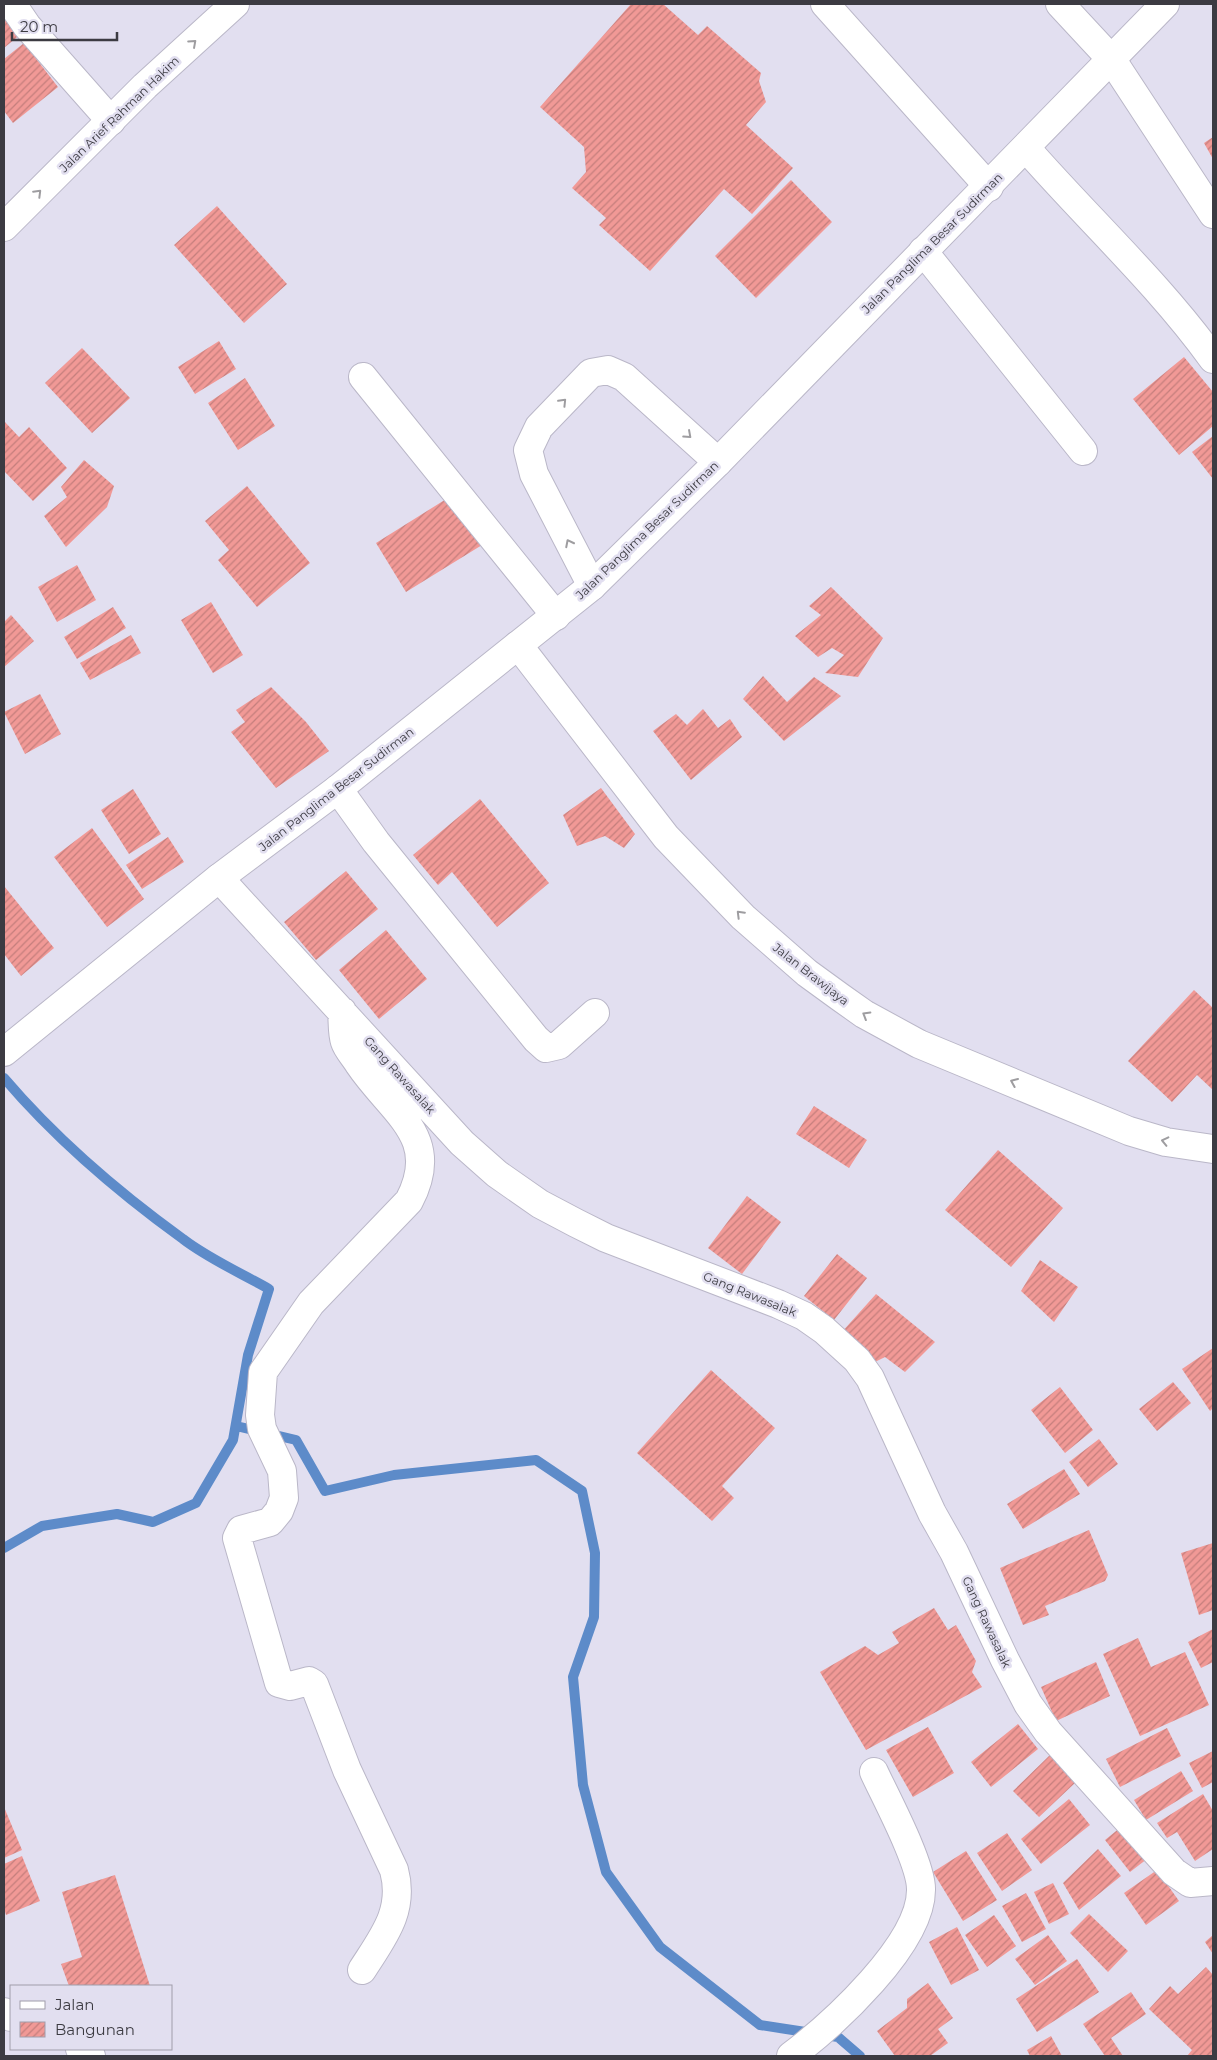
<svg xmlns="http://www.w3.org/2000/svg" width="1217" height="2060" viewBox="0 0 1217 2060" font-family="Montserrat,sans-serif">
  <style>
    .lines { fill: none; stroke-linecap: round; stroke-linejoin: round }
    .stream { stroke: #5d8bc9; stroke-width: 10 }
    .building { fill: url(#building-hatch) }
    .minor-casing { stroke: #bab7c8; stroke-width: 30 }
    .major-casing { stroke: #bab7c8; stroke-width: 30 }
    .minor { stroke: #fff; stroke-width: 28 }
    .major { stroke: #fff; stroke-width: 28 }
    .oneway { stroke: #9e9da0 }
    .labels { text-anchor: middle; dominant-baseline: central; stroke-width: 5; stroke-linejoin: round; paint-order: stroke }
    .street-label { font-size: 12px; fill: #3c3b42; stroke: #e2dff0 }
  </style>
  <defs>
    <pattern id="building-hatch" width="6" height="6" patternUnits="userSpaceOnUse" patternTransform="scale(1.25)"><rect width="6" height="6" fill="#f19996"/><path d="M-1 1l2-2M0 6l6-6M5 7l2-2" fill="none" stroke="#c47e7c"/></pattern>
  </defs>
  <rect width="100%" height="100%" fill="#e2dff0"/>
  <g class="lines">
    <path class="stream" d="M4,1078C56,1139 118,1192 183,1239C209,1259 241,1273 269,1289L248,1355L233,1440L196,1503L153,1522L117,1514L42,1526L4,1548
      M236,1426L296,1440L325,1491L394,1475L536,1460L582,1491L595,1553L594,1617L573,1677L583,1785L606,1872L660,1947L760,2025L838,2037L860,2056"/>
  </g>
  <path class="building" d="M631,4H663L698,35L707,26L761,73L759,81L766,102L746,125L793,168L752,214L724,189L650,271L599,225L606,218L572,188L586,172L584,147L540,107Z
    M4,14L21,34L4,48Z
    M24,43L58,87L13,123L4,111V59Z
    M1213,137V159L1204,143Z
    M791,180L832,222L756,298L715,256Z
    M217,206L287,284L244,323L174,245Z
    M219,341L236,369L195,394L178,367Z
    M82,348L130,398L92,433L45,383Z
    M1184,357L1213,392V426L1179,455L1133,399Z
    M245,378L275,426L238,450L208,403Z
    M4,421L19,437L29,427L67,468L33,501L4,471Z
    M1213,436V479L1192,452Z
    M84,460L114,486L107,507L66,547L44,516L67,497L61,487Z
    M247,486L310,563L257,607L218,560L229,550L205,521Z
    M451,496L482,545L406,592L376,543Z
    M77,565L96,600L57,622L38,587Z
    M831,587L883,638L858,677L825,673L844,655L832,648L818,657L795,636L821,615L809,606Z
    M211,602L243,655L213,673L181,620Z
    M113,607L126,628L77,659L64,637Z
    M11,615L34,641L4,667V622Z
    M131,635L141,653L90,680L80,663Z
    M763,676L787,702L814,677L841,696L784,741L743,699Z
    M271,687L306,722L329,751L276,788L231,732L245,722L236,710Z
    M40,694L61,734L25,754L4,712Z
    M703,709L718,728L730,719L742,737L691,780L653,731L676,714L687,725Z
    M601,788L635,834L624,848L605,836L577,846L563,815Z
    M133,789L161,834L129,854L101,810Z
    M480,799L549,883L497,927L452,872L438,885L413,855Z
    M92,828L144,899L107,927L54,857Z
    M168,837L184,862L142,889L126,865Z
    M346,871L378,909L316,960L284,922Z
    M4,886L54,948L21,976L4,954Z
    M386,930L427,979L379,1019L339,970Z
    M1194,990L1213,1008V1090L1197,1075L1172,1102L1128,1061Z
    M814,1106L867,1140L849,1168L796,1134Z
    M998,1150L1063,1208L1011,1267L945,1210Z
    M747,1196L781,1222L742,1274L708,1248Z
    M837,1254L867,1278L834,1320L804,1296Z
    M1040,1260L1078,1287L1054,1322L1021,1291Z
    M876,1294L935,1342L905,1372L885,1357L875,1362L841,1333Z
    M1213,1348V1408L1210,1411L1182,1369Z
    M711,1370L775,1428L722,1486L734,1498L712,1521L637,1453Z
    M1173,1382L1191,1403L1157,1431L1139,1409Z
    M1060,1387L1093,1430L1065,1453L1031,1410Z
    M1099,1439L1118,1464L1088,1487L1069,1462Z
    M1064,1469L1080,1494L1023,1529L1007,1504Z
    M1089,1530L1108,1575L1105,1581L1045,1606L1049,1615L1023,1625L1000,1568Z
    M1213,1543V1610L1199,1615L1181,1553Z
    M934,1608L948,1630L956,1625L976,1661L972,1672L982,1687L866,1750L820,1672L865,1646L878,1655L899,1643L892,1632Z
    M1213,1629V1662L1201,1668L1188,1642Z
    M1138,1638L1151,1667L1185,1652L1209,1705L1140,1736L1103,1654Z
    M1096,1662L1110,1696L1056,1721L1041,1687Z
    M1018,1724L1038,1749L991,1787L971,1762Z
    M928,1727L954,1773L913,1797L886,1750Z
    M1167,1728L1181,1756L1120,1787L1106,1759Z
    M1213,1751V1782L1202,1788L1189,1763Z
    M1050,1755L1076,1782L1039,1817L1013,1791Z
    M1181,1771L1193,1791L1146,1820L1134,1800Z
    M1203,1794L1213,1811V1849L1195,1861L1177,1832L1167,1838L1157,1823Z
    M1069,1799L1090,1825L1041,1864L1021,1839Z
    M4,1807L22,1850L4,1858Z
    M1121,1827L1147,1859L1130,1872L1105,1840Z
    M1007,1833L1032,1870L1002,1891L977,1853Z
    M1098,1849L1121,1876L1079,1910L1063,1883Z
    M966,1851L997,1900L963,1921L933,1872Z
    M22,1856L40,1901L6,1915L4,1908V1864Z
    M1157,1870L1179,1901L1146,1925L1124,1893Z
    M115,1875L150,1986H69L61,1964L82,1957L62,1892Z
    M1053,1883L1069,1914L1049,1924L1034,1892Z
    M1026,1893L1046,1929L1022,1942L1002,1906Z
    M1089,1914L1128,1951L1108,1972L1070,1933Z
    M994,1915L1016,1946L987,1967L965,1935Z
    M957,1927L979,1970L951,1985L929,1942Z
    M1048,1935L1067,1961L1035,1985L1015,1959Z
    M1213,1935V1954L1205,1942Z
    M1077,1959L1099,1992L1037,2032L1016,1999Z
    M1206,1967L1213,1975V2056H1187L1192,2050L1149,2009L1170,1986L1178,1994Z
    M928,1983L953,2018L938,2029L948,2043L930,2056H895L877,2031L907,2008V1999Z
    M1131,1992L1146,2014L1111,2038L1123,2056H1105L1083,2024Z
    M1051,2036L1062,2056H1030L1027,2050Z"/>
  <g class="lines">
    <g class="minor-casing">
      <path id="minor" d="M12,4L27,26L111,121
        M825,4L989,187
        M1060,4L1112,60L1213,214
        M1026,148C1088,219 1158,283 1213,359
        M923,251L1083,451
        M363,377L556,616
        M592,586L534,474L528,450L539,427L591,373L608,370L624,377L718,462
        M518,645L666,837L743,917L807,973L840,997L864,1014L919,1044L1129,1131L1166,1142L1213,1149
        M338,789L376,842L536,1039L546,1048L559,1045L595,1013
        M219,878L462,1143L497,1174L540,1204L576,1223L606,1238L778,1304L804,1316L824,1330L857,1360L870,1378L932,1513L954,1552L1005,1660L1028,1704L1048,1732L1174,1872L1190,1883L1213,1881
        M342,1011C343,1021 342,1033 345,1042C347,1049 355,1057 359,1064C392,1113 443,1137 409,1201L311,1303L263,1372L260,1415L262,1429L282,1471L284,1498L279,1511L270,1522L241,1530L237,1538L279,1683L290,1686L309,1681L314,1684L347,1770L394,1870C405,1911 383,1937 362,1970
        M4,2012L11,2017
        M80,2049L91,2056
        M791,2056C832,2025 922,1944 921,1889C921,1863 886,1798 874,1772"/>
    </g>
    <g class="major-casing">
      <path id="major" d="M4,227L145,86L235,4
        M4,1052L219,878L338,789L592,586L718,462L1165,4"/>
    </g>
    <use href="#minor" class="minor"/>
    <use href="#major" class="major"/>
  </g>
  <defs><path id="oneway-chevron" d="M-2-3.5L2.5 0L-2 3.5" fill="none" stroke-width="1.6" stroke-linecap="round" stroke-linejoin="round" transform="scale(1.25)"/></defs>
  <g class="oneway">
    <use href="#oneway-chevron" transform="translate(193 43) rotate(-42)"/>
    <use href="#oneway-chevron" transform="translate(38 193) rotate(-45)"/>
    <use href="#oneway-chevron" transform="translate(563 402) rotate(-46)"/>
    <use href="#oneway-chevron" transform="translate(688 435) rotate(42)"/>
    <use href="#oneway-chevron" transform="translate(569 543) rotate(-117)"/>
    <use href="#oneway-chevron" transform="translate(740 914) rotate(-135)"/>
    <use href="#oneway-chevron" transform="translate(866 1015) rotate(-149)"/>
    <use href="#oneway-chevron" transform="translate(1014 1082) rotate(-157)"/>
    <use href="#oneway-chevron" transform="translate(1165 1141) rotate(-167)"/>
  </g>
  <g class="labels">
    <g class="street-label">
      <text transform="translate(119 114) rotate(-44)">Jalan Arief Rahman Hakim</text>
      <text transform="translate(932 243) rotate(-45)">Jalan Panglima Besar Sudirman</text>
      <text transform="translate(647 530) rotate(-44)">Jalan Panglima Besar Sudirman</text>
      <text transform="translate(336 789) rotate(-38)">Jalan Panglima Besar Sudirman</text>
      <text transform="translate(811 974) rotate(38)">Jalan Brawijaya</text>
      <text transform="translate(400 1075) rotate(48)">Gang Rawasalak</text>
      <text transform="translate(750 1294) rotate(22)">Gang Rawasalak</text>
      <text transform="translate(987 1622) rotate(65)">Gang Rawasalak</text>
    </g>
  </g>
  <rect width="1217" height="2060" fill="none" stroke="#3c3b42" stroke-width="10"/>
  <rect x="10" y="1985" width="162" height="65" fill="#e2dff0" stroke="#a09daa"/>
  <rect x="20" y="2001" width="25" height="8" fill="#ffffff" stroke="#a09daa"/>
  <text x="55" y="2010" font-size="15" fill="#3c3b42">Jalan</text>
  <rect x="20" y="2022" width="25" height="15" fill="url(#building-hatch)" stroke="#a09daa"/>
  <text x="55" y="2035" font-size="15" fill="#3c3b42">Bangunan</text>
  <path d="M12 32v8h105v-8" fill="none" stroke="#3c3b42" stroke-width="2.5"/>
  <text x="20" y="32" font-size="15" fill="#3c3b42" stroke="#e2dff0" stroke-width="4" paint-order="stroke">20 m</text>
</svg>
